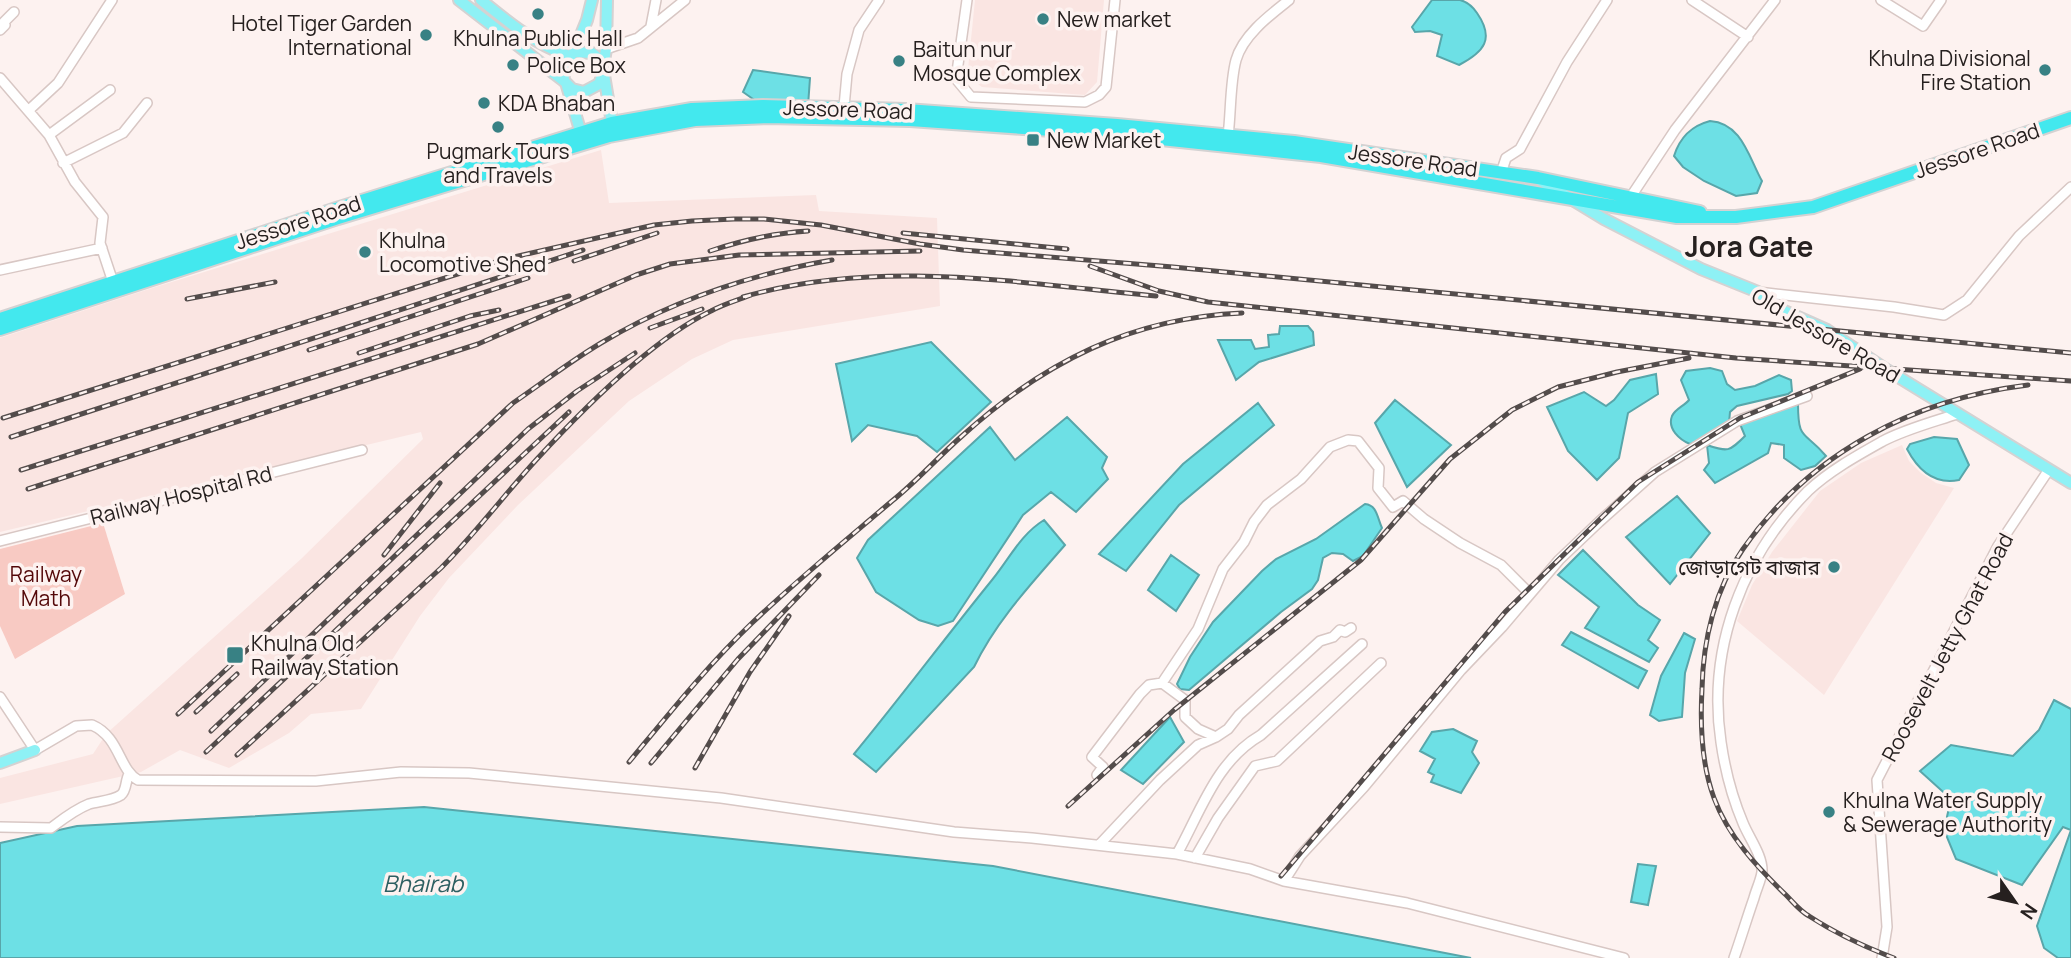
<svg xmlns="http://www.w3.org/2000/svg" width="2071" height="958" viewBox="0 0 2071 958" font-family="Manrope,'Noto Sans Bengali',sans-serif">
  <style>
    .built { fill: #fae5e2 }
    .green { fill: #f8cac3 }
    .water { fill: #6de0e5; stroke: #58a6aa; stroke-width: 2 }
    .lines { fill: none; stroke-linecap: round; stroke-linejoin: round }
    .minor-casing { stroke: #d8c7c4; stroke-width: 12 }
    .major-casing { stroke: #d4d2d2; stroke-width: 14 }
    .highway-casing { stroke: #d4d2d2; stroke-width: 16 }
    .minor { stroke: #fff; stroke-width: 9 }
    .major { stroke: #8ef1f5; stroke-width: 10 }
    .highway { stroke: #43e8ee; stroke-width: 12 }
    .rail-casing { stroke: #534c4b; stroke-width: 5 }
    .rail { stroke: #fdf2f0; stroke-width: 2.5; stroke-dasharray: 8; stroke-linecap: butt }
    .poi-dot { fill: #388184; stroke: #fdf2f0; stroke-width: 2.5 }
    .labels { text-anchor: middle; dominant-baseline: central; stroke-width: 7; stroke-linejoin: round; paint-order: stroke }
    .poi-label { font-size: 21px; fill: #26201f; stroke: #fdf2f0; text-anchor: start }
    .street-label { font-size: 21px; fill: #26201f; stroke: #fdf2f0 }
    .park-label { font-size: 21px; fill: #530708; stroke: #fdf2f0 }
    .water-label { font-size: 23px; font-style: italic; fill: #2d5f61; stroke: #fdf2f0 }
    .district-label { font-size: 28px; font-weight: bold; fill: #26201f; stroke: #fdf2f0 }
  </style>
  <rect width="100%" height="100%" fill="#fdf2f0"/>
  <path class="built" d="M975,0H1104L1097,82L1085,95L982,87L972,80L968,69Z
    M601,150L609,203L816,195L819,211L937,218L940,306L733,340L692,359L629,401L518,505L449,578L420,616L361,709L311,714L289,733L229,768L180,750L141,772L0,804V778L93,754L106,734L301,559L423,439L421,432L0,532V338L149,289Z
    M1902,445L1909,461L1921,473L1936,483L1954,488L1824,695L1737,621L1752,585L1772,552L1820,491L1861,463Z"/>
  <path class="green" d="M103,523L125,594L15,659L0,626V549Z"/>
  <path class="water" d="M1432,0C1441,0 1452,0 1460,0C1468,2 1473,7 1477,13C1495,39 1484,52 1459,65L1437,56L1442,35L1430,31L1415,32L1412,27Z
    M753,70L810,78L808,106H763L743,92Z
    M1710,121C1742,123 1749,158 1762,181L1757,193L1736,196L1704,181L1683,167L1674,156C1680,137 1691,126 1710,121Z
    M1280,326H1308L1313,332L1314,345L1259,362L1236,380L1218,340H1251L1255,349L1269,347L1268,335L1279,334Z
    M931,342L991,402L937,452L917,436L868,425L852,441L836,364Z
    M1710,368L1722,371L1727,384L1735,390L1755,386L1779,375L1791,380L1792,391L1788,394L1737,406L1730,412L1729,423L1696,443L1690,444C1680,440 1667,429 1672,416C1675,409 1684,406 1689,400L1681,380L1686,371Z
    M1656,374L1658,394L1628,413L1619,458L1597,480L1568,451L1547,407L1584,392L1606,406L1614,400L1630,380Z
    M1395,400L1451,445L1407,487L1375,423Z
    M1258,403L1274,425L1179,505L1126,571L1099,554L1183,464Z
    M1798,403C1798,442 1804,430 1826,456L1815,466L1801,470L1784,458V445L1771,443L1768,453L1715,483L1704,470L1709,463L1707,445C1728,452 1729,452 1745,436L1740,424Z
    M1067,417L1107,457L1102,468L1108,479L1076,512L1051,492L1023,515L953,621L938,626L919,620L876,592L857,558L868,540L990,427L1015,460Z
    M1934,437L1957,439L1969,465L1959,480C1934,485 1918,470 1907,449L1910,444Z
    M1677,496L1710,533L1670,584L1626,537Z
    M1365,504C1377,505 1377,517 1382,528L1363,556L1353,561L1343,554L1332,553L1323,558L1318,580L1312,589L1281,612L1189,690L1180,689L1177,684L1190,657L1213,622L1262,571L1276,559L1316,539Z
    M1044,520L1065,545C1032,583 996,621 974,667L876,772L854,754C901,697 945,638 992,580C1010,558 1020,535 1044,520Z
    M1583,550L1638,605L1660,620L1648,640L1658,648L1649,662L1585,628L1599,607L1558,575Z
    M1171,555L1199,575L1176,611L1148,590Z
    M1571,632L1647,671L1638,688L1562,645Z
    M1684,633L1695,639L1685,673L1682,717L1659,721L1650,715L1661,676Z
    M2054,700L2071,709V958H2058L2044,948L2037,926L2071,830L2063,827L2022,885L1956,859L1944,830L1951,799L1920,771L1951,745L2013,756L2039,730Z
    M1170,717L1184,742L1143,784L1121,770Z
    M1453,729L1477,741L1472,752L1479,763L1461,793L1431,782L1434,775L1428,772L1435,759L1420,751L1432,732Z
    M424,807L993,866L1471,958H0V843L77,826Z
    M1638,864L1656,866L1648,905L1631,902Z"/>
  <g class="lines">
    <g class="minor-casing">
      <path id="minor" d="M967,0L956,79L971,97L1085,102L1099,95L1106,87L1115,0
        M1692,0L1748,37
        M1881,0L1923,26L1941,0
        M651,26L656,0
        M0,30L5,25L4,22L14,12
        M606,49L638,38L685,0
        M0,78L49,135L75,182L103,217L100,243L113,282
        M844,107L847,74L859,30L879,0
        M29,110L58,83L112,0
        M49,135L110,90
        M1228,136C1231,113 1230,82 1236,60C1243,35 1270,15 1289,0
        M63,163L123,133L147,103
        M1501,173L1506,158L1520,149L1567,62L1607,0
        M1630,198L1675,130L1775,0
        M0,270L102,248
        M1758,292L1894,307L1944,315L1967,300L2019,236L2071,187
        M0,541L362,450
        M1162,683L1185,700V717L1198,729L1216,737
        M0,697L35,750L76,726L92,725C120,737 119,770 138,780L316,781L401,772L469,773L721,798L954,832L1032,838L1177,854L1250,869L1284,881L1407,903L1624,958
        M1097,775L1103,767L1092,757L1140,694L1149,685L1162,683L1198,629L1223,569L1244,542L1254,522L1267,505L1301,479L1330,447L1348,440L1358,441L1379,468L1378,488L1393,507L1403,501L1424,519L1460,543L1501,565L1530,594
        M0,827L51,828C63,819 74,810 89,804C99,801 112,801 121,795C127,790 125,781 129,774
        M1099,845L1160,780L1198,745L1216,737L1228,729L1239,715L1320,641L1333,637L1340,630L1345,632L1351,628
        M1177,854C1201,811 1216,761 1261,735L1362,644
        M1195,858L1218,818L1255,766L1277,761L1381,663
        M1284,881L1300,856L1364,787L1461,670L1502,627L1559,560L1599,522L1655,472L1737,421L1807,396
        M1734,958C1741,938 1747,918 1754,898C1756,890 1761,880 1762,872C1763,856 1749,838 1743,823C1732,797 1725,770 1721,742C1707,649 1742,557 1808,491C1829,471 1858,455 1883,441C1906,429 1933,422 1957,414
        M1882,958L1887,927L1877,780L1998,546L2048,471"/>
    </g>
    <g class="major-casing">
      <path id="major" d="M459,0L564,81L572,89L584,92L599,84C605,72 603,61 592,53L574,52L563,65L564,81
        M481,0C509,23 535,44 569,56
        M574,52L587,20L592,0
        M603,67L606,49L607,0
        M604,75L612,123
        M567,86L583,140
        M1540,180L1604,219L1701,269L1758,292L1782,310L1827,330L1887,370L2071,483
        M0,763L35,750"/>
    </g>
    <g class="highway-casing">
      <path id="highway" d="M0,319L336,209L612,123L692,109L763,106L906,110L1117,125L1294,142L1538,178L1700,212
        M0,329L338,218L609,136L695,120L767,117L910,120L1123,135L1321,156L1677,217H1736L1813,207L2071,118"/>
    </g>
    <use href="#minor" class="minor"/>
    <use href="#major" class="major"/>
    <use href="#highway" class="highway"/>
    <g class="rail-casing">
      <path id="rail" d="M903,233L1067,249
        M710,251C743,240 774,233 808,231
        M574,261L657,233
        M1090,266L1159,291L1208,302L1736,358L2071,381
        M743,297C879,258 1018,283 1156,296
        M187,299L275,282
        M650,328L702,309
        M309,350L528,278
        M359,353L470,316L499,310
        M3,418L505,259L654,225L692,221L734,219H764L821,225L920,244L963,250L1173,267L2071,353
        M11,437L583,250
        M21,470L569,296
        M28,489L478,344L636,275L670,264L739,255L920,251
        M384,555L440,483
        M196,712L237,674
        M178,714L513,403C542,383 571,361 601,343C671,301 752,274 832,260
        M211,731L528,429L577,391L635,353
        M206,752L569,412
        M237,755L441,568C475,534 504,495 537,459C582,410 651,340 711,311C724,304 738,300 751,295
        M629,762C668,715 707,666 752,623C797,580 845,541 892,501C917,481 938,457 962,436C1044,362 1131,318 1242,313
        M651,763L738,659L819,575
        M695,768L750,672L789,616
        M1068,806L1174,710L1361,560L1450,459L1512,410L1558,387L1617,372L1689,358
        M1281,876L1505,612L1638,482L1740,418L1860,369
        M1894,958C1865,947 1835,933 1809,916C1800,911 1793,902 1786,895C1757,867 1728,836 1714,798C1701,763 1700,725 1702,689C1703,640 1715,589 1743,549C1810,453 1914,399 2028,385"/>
    </g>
    <use href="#rail" class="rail"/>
  </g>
  <g class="poi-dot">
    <circle cx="538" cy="14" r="7"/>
    <circle cx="1043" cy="19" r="7"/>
    <circle cx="426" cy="35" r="7"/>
    <circle cx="899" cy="61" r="7"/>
    <circle cx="513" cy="65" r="7"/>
    <circle cx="2045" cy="70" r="7"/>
    <circle cx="484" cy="103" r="7"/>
    <circle cx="498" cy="127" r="7"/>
    <rect x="1026" y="133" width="14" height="14" rx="3.5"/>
    <circle cx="365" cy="252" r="7"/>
    <circle cx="1834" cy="567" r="7"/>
    <rect x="226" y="646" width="18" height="18" rx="3.5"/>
    <circle cx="1829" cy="812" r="7"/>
  </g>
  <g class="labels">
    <g class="poi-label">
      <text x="1057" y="19">New market</text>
      <text x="412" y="23" text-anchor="end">Hotel Tiger Garden<tspan x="412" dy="24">International</tspan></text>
      <text x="538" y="38" text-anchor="middle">Khulna Public Hall</text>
      <text x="913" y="49">Baitun nur<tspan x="913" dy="24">Mosque Complex</tspan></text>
      <text x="2031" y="58" text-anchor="end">Khulna Divisional<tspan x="2031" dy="24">Fire Station</tspan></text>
      <text x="527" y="65">Police Box</text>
      <text x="498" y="103">KDA Bhaban</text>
      <text x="1047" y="140">New Market</text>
      <text x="498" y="151" text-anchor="middle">Pugmark Tours<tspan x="498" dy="24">and Travels</tspan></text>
      <text x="379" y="240">Khulna<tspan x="379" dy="24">Locomotive Shed</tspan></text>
      <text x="1820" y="567" text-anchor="end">জোড়াগেট বাজার</text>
      <text x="251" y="643">Khulna Old<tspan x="251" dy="24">Railway Station</tspan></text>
      <text x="1843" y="800">Khulna Water Supply<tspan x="1843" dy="24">&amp; Sewerage Authority</tspan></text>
    </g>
    <g class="street-label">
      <text transform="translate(848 109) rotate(2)">Jessore Road</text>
      <text transform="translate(1977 150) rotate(-19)">Jessore Road</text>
      <text transform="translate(1413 160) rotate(8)">Jessore Road</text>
      <text transform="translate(298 222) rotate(-18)">Jessore Road</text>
      <text transform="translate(1826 335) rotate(30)">Old Jessore Road</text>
      <text transform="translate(181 495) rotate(-14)">Railway Hospital Rd</text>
      <text transform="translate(1947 647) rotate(-62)">Roosevelt Jetty Ghat Road</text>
    </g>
    <g class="park-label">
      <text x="46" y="574">Railway<tspan x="46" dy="24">Math</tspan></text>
    </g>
    <g class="water-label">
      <text x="423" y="883">Bhairab</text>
    </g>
    <g class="district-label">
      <text x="1749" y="246">Jora Gate</text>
    </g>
  </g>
  <g transform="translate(2015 902) rotate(124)" stroke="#fdf2f0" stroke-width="5" paint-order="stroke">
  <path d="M0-5L12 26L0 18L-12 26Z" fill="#26201f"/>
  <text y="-10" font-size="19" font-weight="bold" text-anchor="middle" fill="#26201f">N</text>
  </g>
</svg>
